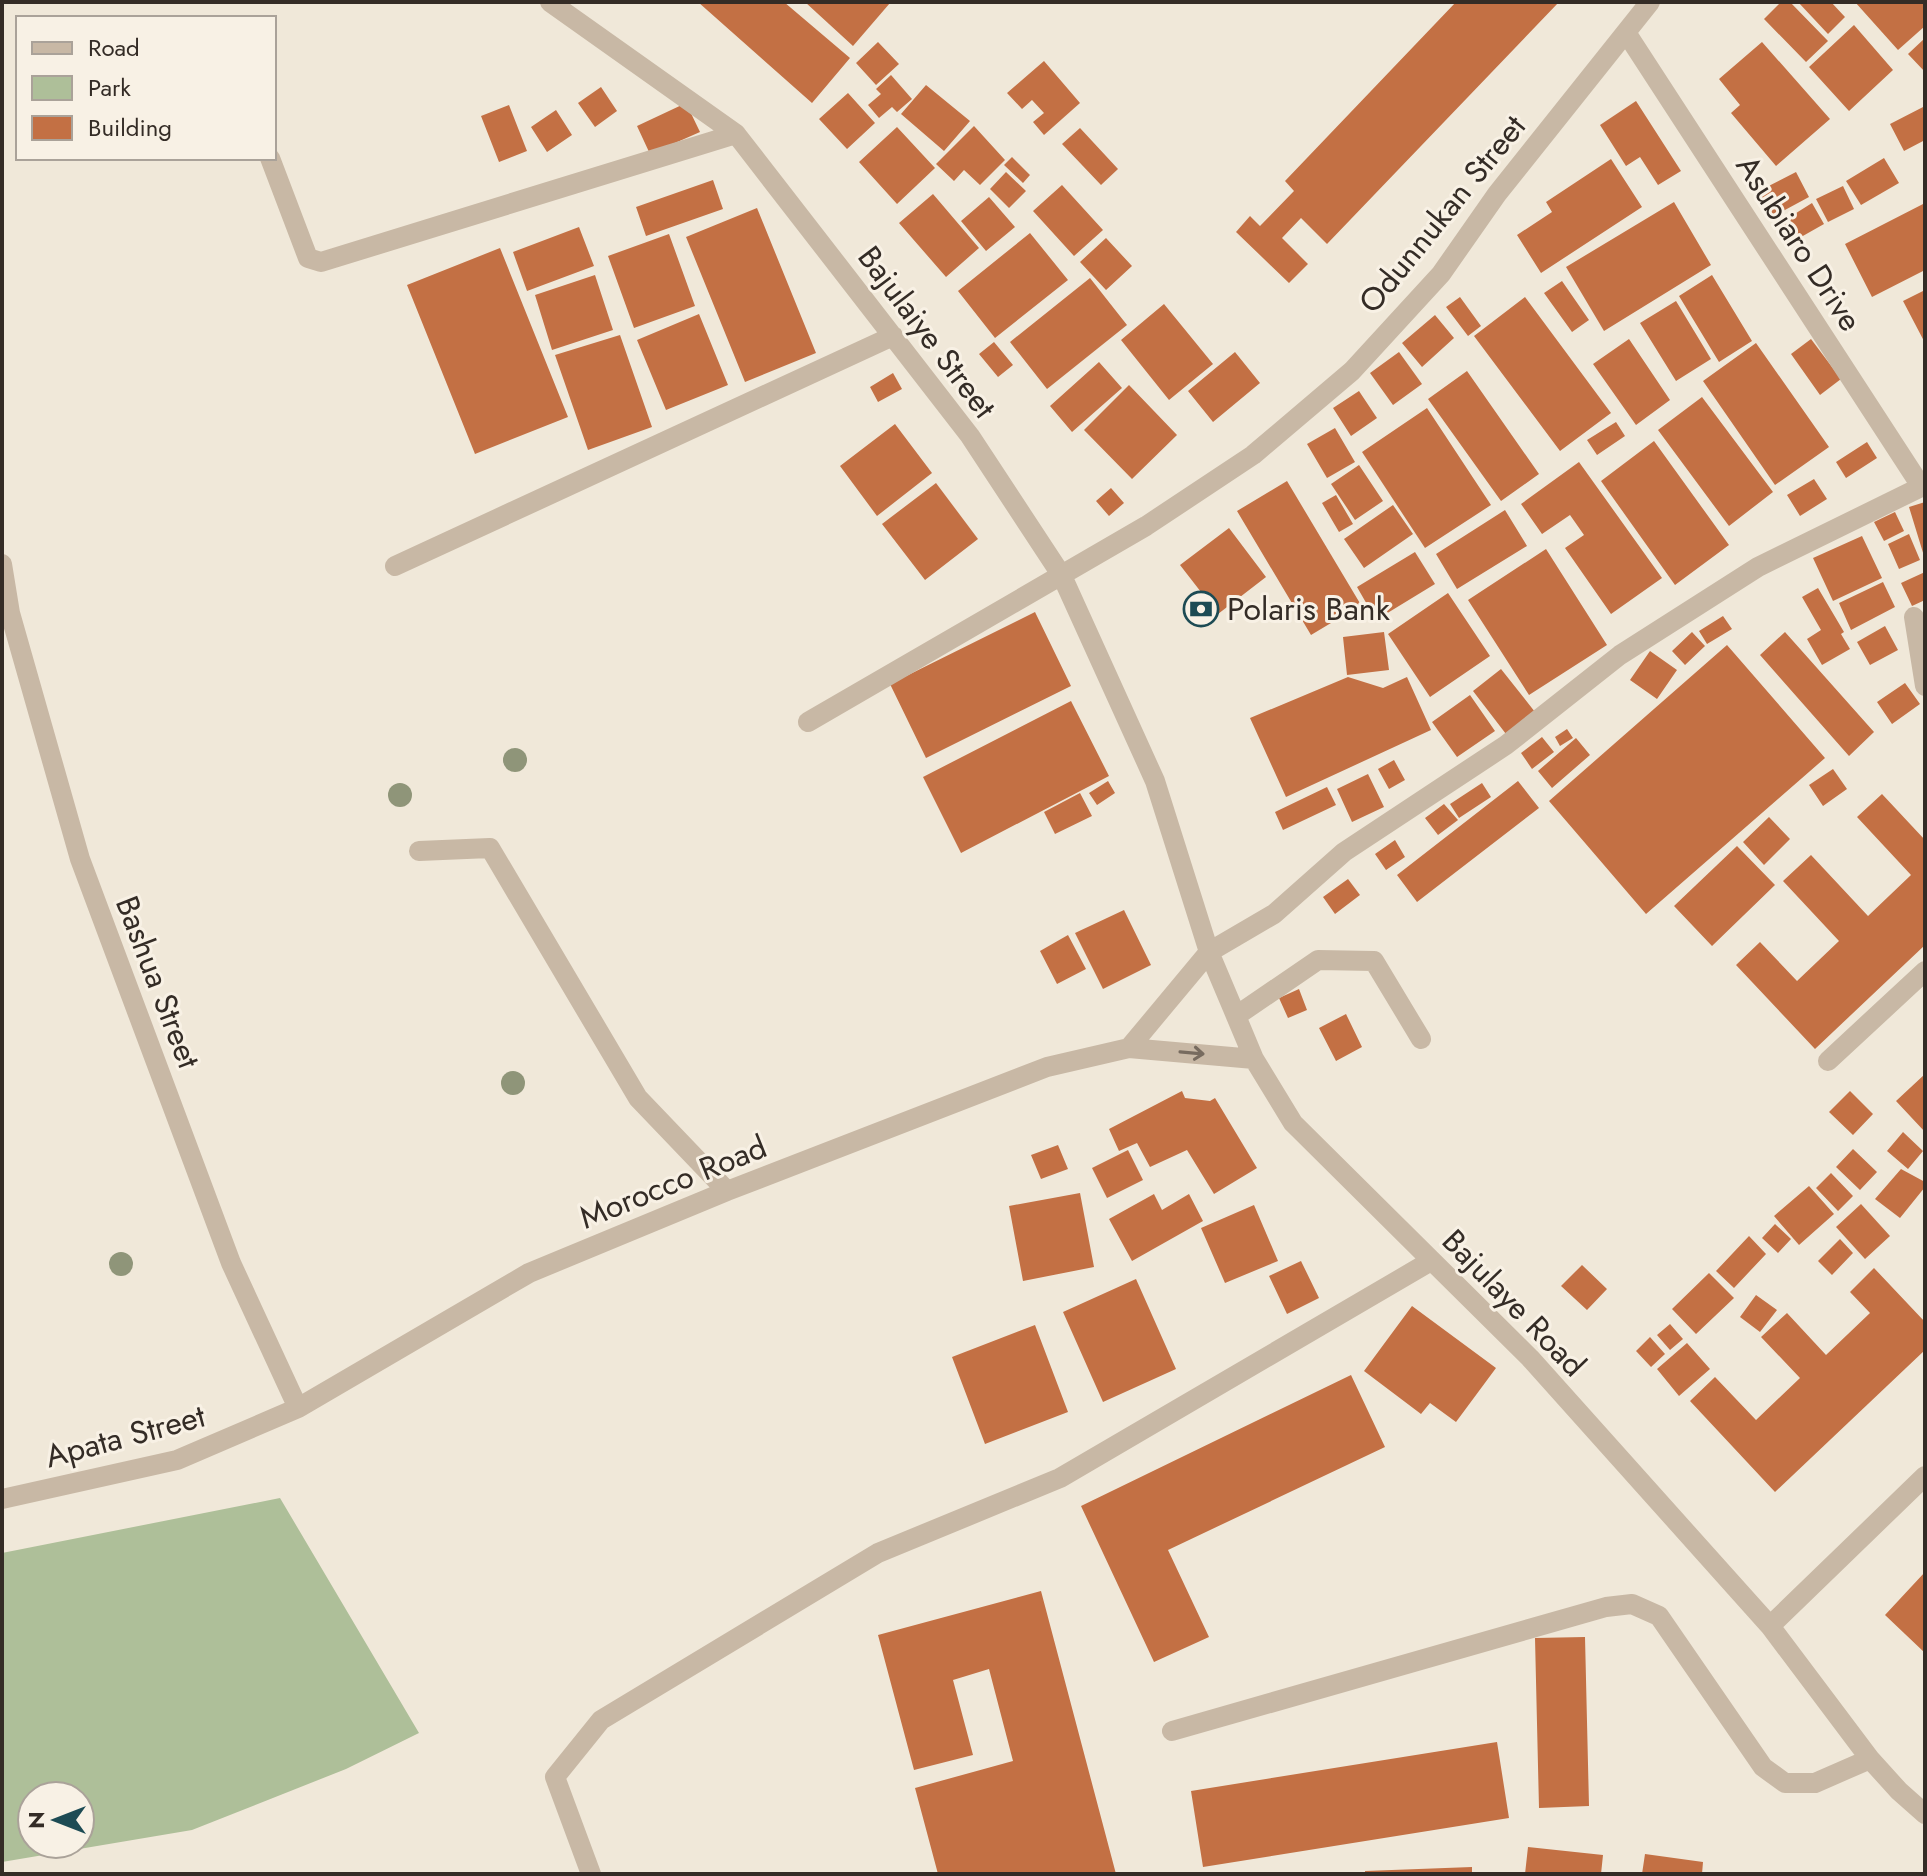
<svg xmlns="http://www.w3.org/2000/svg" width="1927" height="1876" viewBox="0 0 1927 1876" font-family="Jost,sans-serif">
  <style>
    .green { fill: #aebf99; fill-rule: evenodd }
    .building { fill: #c37044 }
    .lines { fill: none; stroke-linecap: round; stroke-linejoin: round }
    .minor { stroke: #c8b8a5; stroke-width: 20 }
    .tree { fill: #8f9579 }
    .oneway { stroke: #776b5f }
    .labels { text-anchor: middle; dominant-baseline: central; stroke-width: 6; stroke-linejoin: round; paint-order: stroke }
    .street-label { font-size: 32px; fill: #342c26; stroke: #f8f1e5 }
    .poi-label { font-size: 32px; fill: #342c26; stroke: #f8f1e5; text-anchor: start }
  </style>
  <rect width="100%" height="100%" fill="#f0e8d9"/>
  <path class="green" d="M280,1498L419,1733L346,1769L192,1830L2,1862V1553ZM32,1796H80V1844H32Z"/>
  <path class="building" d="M698,2H784L850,58L812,103Z
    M805,2H888L890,3L853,46Z
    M1456,2H1559L1327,244L1301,218L1282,238L1308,264L1289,283L1236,232L1250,216L1260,226L1294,191L1285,181Z
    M1781,2H1790L1828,41L1806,62L1764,19Z
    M1798,2H1831L1845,17L1828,34Z
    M1855,2H1925V26L1898,50Z
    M1854,25L1893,70L1849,111L1809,67Z
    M1925,38V72L1908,54Z
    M878,42L899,64L876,85L856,63Z
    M1762,42L1830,119L1776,166L1731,113L1740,105L1719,79Z
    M1044,61L1080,103L1044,135L1033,122L1044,113L1032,100L1022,109L1007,93Z
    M891,75L912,99L897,112L892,107L879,118L868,105L881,94L876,89Z
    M926,85L970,121L944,151L901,114Z
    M601,87L617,111L595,127L578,103Z
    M848,93L875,123L847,149L819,119Z
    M1636,101L1681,171L1658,185L1640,157L1626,166L1600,125Z
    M686,103L700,132L650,154L637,126Z
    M509,105L527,151L499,162L481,116Z
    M1925,106V140L1904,151L1890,124Z
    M556,110L572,135L547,152L531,127Z
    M974,126L1005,160L980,185L964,170L954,181L936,164Z
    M897,127L935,168L897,204L859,162Z
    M1080,128L1118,169L1101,185L1062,144Z
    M1012,157L1030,175L1023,183L1004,165Z
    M1884,158L1899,183L1861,205L1846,181Z
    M1611,159L1642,207L1541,273L1517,235L1552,212L1546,202Z
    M1006,172L1026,191L1009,208L990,189Z
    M1796,172L1809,197L1768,219L1755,193Z
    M713,180L723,209L646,236L636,207Z
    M1062,185L1103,230L1074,256L1033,211Z
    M1843,186L1854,209L1828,222L1816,199Z
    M933,194L979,248L946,277L899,223Z
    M989,197L1015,227L986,251L961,221Z
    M1674,202L1711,265L1604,331L1566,267Z
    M1812,203L1824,224L1794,241L1782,222Z
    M1925,203V270L1872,297L1845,244Z
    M757,208L816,353L745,382L686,237Z
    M579,227L594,266L527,291L513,252Z
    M1030,233L1068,280L995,338L958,291Z
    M669,234L695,306L634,328L608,256Z
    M1106,238L1132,266L1106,290L1080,262Z
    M500,248L568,417L475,454L407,285Z
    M595,275L613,330L552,350L535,295Z
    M1712,275L1752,341L1719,362L1679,296Z
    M1090,278L1127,325L1047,389L1010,342Z
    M1562,281L1589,320L1572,332L1544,293Z
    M1925,290V343L1903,301Z
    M1460,297L1481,326L1468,336L1446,307Z
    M1525,297L1611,413L1560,451L1474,336Z
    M1676,301L1711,359L1676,381L1640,323Z
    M1164,304L1213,364L1169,400L1121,340Z
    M699,314L728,385L666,410L637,340Z
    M1435,315L1454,338L1422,367L1402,343Z
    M620,335L652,427L588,450L555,355Z
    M1629,339L1670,400L1636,425L1593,364Z
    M1811,339L1841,379L1820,395L1791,354Z
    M994,342L1013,365L998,377L979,354Z
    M1756,343L1829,447L1775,485L1703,381Z
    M1235,352L1260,383L1213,422L1188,391Z
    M1399,352L1422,384L1393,405L1370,373Z
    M1099,362L1122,388L1072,432L1050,406Z
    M1467,371L1539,474L1501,501L1428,399Z
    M893,373L902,389L878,402L870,387Z
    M1129,385L1177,435L1132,479L1084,430Z
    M1359,391L1377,418L1351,436L1333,408Z
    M1702,397L1773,492L1729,526L1658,430Z
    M1427,408L1491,505L1425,548L1362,452Z
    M1616,422L1625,436L1597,455L1587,440Z
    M895,424L932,473L877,516L840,466Z
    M1335,428L1355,462L1327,478L1307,444Z
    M1654,441L1729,545L1675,585L1601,481Z
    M1867,442L1877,458L1846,478L1836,462Z
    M1579,462L1662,578L1611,614L1565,548L1584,535L1570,515L1542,534L1521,504Z
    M1359,465L1383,501L1355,520L1331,484Z
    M1814,479L1827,499L1800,516L1787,495Z
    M1287,481L1361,605L1311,635L1237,511Z
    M936,483L978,539L925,580L882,524Z
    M1111,488L1124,503L1109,516L1096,501Z
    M1336,495L1353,524L1339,532L1322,503Z
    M1925,502V555L1924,556L1909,507Z
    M1393,505L1413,534L1364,568L1344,539Z
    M1505,510L1527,546L1457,589L1436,554Z
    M1895,512L1904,531L1884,541L1874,522Z
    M1229,528L1266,577L1218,614L1180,565Z
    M1909,534L1920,560L1899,569L1888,544Z
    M1862,536L1882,578L1833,601L1813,558Z
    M1546,549L1607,645L1529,695L1468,600Z
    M1415,552L1435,584L1376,620L1357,587Z
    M1925,572V600L1912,606L1901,583Z
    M1883,582L1895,607L1851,630L1839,603Z
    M1818,588L1844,632L1841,634L1850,649L1822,665L1807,639L1821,630L1802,597Z
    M1448,593L1490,656L1430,697L1388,634Z
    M1035,612L1071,686L926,758L890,684Z
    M1723,616L1732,629L1707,644L1699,631Z
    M1885,626L1898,650L1870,665L1857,642Z
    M1384,632L1389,670L1347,675L1343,637Z
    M1692,632L1705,646L1685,665L1672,651Z
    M1785,632L1874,732L1849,756L1760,655Z
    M1727,645L1825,758L1646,914L1549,801Z
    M1650,651L1677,670L1657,699L1630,680Z
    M1501,669L1535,712L1506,734L1473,691Z
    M1348,677L1383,688L1407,677L1431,730L1286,797L1250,718Z
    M1905,683L1920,704L1892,724L1877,702Z
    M1470,695L1495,731L1457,757L1432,722Z
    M1071,701L1109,776L961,853L923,777Z
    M1567,729L1573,738L1560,746L1555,737Z
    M1542,737L1554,752L1532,769L1521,753Z
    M1576,738L1590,755L1552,788L1538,771Z
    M1394,760L1405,780L1389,789L1378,769Z
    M1833,769L1847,789L1823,806L1809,785Z
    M1368,774L1384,807L1352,822L1337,789Z
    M1108,781L1115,793L1097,805L1089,793Z
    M1518,781L1539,808L1417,902L1397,875Z
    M1482,783L1491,797L1459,818L1450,804Z
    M1327,787L1336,805L1283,830L1275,812Z
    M1080,793L1092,816L1055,834L1044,812Z
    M1882,794L1925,840V945L1815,1049L1736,965L1760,942L1797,981L1839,941L1783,881L1811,855L1868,916L1911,875L1857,817Z
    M1444,804L1458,820L1438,835L1425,818Z
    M1769,817L1790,839L1764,865L1743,842Z
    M1395,840L1405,857L1386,870L1375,854Z
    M1737,846L1775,885L1712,946L1674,906Z
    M1348,879L1360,895L1335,914L1323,897Z
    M1124,910L1151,965L1103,989L1075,933Z
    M1068,935L1086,969L1057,984L1040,951Z
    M1299,989L1307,1010L1288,1018L1279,998Z
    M1346,1014L1362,1047L1336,1061L1319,1028Z
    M1925,1074V1132L1896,1101Z
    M1182,1091L1185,1098L1210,1101L1215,1098L1257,1168L1214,1194L1187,1150L1150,1167L1137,1143L1119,1151L1109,1129Z
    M1850,1091L1873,1114L1853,1135L1829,1112Z
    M1903,1132L1923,1151L1908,1169L1887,1151Z
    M1058,1145L1068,1169L1041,1179L1031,1155Z
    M1853,1149L1877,1172L1860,1190L1836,1167Z
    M1128,1150L1143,1180L1107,1198L1092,1168Z
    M1901,1169L1925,1182V1187L1900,1218L1875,1199Z
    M1831,1173L1853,1196L1838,1211L1816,1188Z
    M1809,1186L1834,1214L1799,1245L1774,1216Z
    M1080,1193L1094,1267L1023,1281L1009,1206Z
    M1154,1194L1162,1210L1189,1194L1203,1221L1132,1261L1109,1219Z
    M1861,1204L1890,1236L1865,1259L1836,1227Z
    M1254,1205L1278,1261L1225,1283L1201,1228Z
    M1775,1224L1791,1239L1778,1253L1762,1238Z
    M1749,1236L1766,1254L1734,1288L1716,1271Z
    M1840,1239L1853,1253L1832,1275L1818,1261Z
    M1301,1261L1319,1298L1287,1314L1269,1276Z
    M1582,1265L1607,1289L1587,1310L1561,1286Z
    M1874,1268L1925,1322V1350L1775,1492L1690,1401L1715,1377L1756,1420L1800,1378L1761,1337L1787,1313L1826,1355L1870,1313L1850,1292Z
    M1709,1273L1734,1298L1696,1334L1672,1309Z
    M1136,1279L1176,1369L1103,1402L1063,1312Z
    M1756,1295L1777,1310L1760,1332L1740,1317Z
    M1412,1306L1496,1368L1456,1422L1430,1403L1421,1414L1364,1371Z
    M1670,1324L1683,1339L1670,1350L1657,1335Z
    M1035,1325L1068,1412L985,1444L952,1357Z
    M1650,1337L1665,1354L1651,1367L1636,1351Z
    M1687,1343L1710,1369L1679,1396L1657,1369Z
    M1351,1375L1385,1447L1168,1550L1209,1637L1154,1662L1081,1506Z
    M1925,1572V1653L1885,1615Z
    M1041,1591L1116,1874H938L915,1788L1013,1761L989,1669L953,1680L973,1755L914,1770L878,1635Z
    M1585,1637L1589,1806L1539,1808L1535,1638Z
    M1497,1742L1509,1818L1203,1867L1191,1791Z
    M1528,1847L1603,1855L1601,1874H1525Z
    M1645,1854L1703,1862L1702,1874H1642Z
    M1472,1867V1874H1365V1871Z"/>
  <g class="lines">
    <path class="minor" d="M550,2L736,134L970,436L1062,576L1155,781L1209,952L1236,1016L1254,1059L1293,1123L1530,1358L1770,1626L1870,1759L1899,1791L1925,1814
      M1627,34L1921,486
      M270,158L308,258L321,262L736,134
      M2,564L10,613L80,859L231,1263L298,1408
      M395,566L893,336
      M1914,617L1925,686
      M808,722L1146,526L1253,455L1352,371L1441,274L1497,194L1650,2
      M419,851L490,848L638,1098L727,1191
      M1236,1016L1318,960L1374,961L1421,1039
      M1129,1048L1209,952L1274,914L1344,852L1506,745L1620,655L1758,567L1925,485
      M1828,1061L1925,971
      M2,1499L177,1460L298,1408L529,1273L727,1191L1047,1067L1129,1048L1254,1059
      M1770,1626L1925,1476
      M1172,1731L1606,1607L1632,1604L1659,1616L1763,1767L1785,1783H1815L1870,1759
      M591,1874L555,1777L601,1720L878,1553L1060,1478L1431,1261"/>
  </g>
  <g class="tree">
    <circle cx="515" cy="760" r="12"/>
    <circle cx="400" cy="795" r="12"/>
    <circle cx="513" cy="1083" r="12"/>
    <circle cx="121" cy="1264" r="12"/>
  </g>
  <defs><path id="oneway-shaft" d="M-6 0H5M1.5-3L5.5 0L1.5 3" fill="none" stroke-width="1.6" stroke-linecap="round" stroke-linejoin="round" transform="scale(2)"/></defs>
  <use class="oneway" href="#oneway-shaft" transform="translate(1192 1053) rotate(5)"/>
  <defs>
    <g id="bank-ring" transform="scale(1.8)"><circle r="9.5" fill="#f8f1e5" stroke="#1d4b54" stroke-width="1.5"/><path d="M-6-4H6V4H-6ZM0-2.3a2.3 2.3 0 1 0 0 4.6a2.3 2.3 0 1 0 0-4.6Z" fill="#1d4b54"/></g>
  </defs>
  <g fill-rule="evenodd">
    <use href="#bank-ring" x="1201" y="609"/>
  </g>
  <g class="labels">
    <g class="street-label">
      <text transform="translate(1442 214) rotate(-51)">Odunnukan Street</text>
      <text transform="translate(1799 243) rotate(57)">Asubiaro Drive</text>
      <text transform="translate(927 332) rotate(53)">Bajulaiye Street</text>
      <text transform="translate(158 982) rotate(69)">Bashua Street</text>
      <text transform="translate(673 1182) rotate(-22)">Morocco Road</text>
      <text transform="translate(1514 1303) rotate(46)">Bajulaye Road</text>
      <text transform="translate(125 1436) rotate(-15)">Apata Street</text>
    </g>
    <g class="poi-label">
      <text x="1227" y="609">Polaris Bank</text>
    </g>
  </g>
  <rect width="1927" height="1876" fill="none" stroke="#342c26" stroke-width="8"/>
  <rect x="16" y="16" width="260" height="144" fill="#f8f1e5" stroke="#aaa299" stroke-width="2"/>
  <rect x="32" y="42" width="40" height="12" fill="#c8b8a5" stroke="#aaa299" stroke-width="2"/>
  <text x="88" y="56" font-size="24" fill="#342c26">Road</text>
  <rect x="32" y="76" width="40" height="24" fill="#aebf99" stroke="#aaa299" stroke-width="2"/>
  <text x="88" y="96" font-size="24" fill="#342c26">Park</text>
  <rect x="32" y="116" width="40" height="24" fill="#c37044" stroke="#aaa299" stroke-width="2"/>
  <text x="88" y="136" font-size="24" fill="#342c26">Building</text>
  <g transform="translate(56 1820) rotate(270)"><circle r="38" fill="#f8f1e5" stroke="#aaa299" stroke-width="2"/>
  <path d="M0-6L14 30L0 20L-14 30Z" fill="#1d4b54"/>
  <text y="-12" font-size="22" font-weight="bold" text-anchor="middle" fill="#342c26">N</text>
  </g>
</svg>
